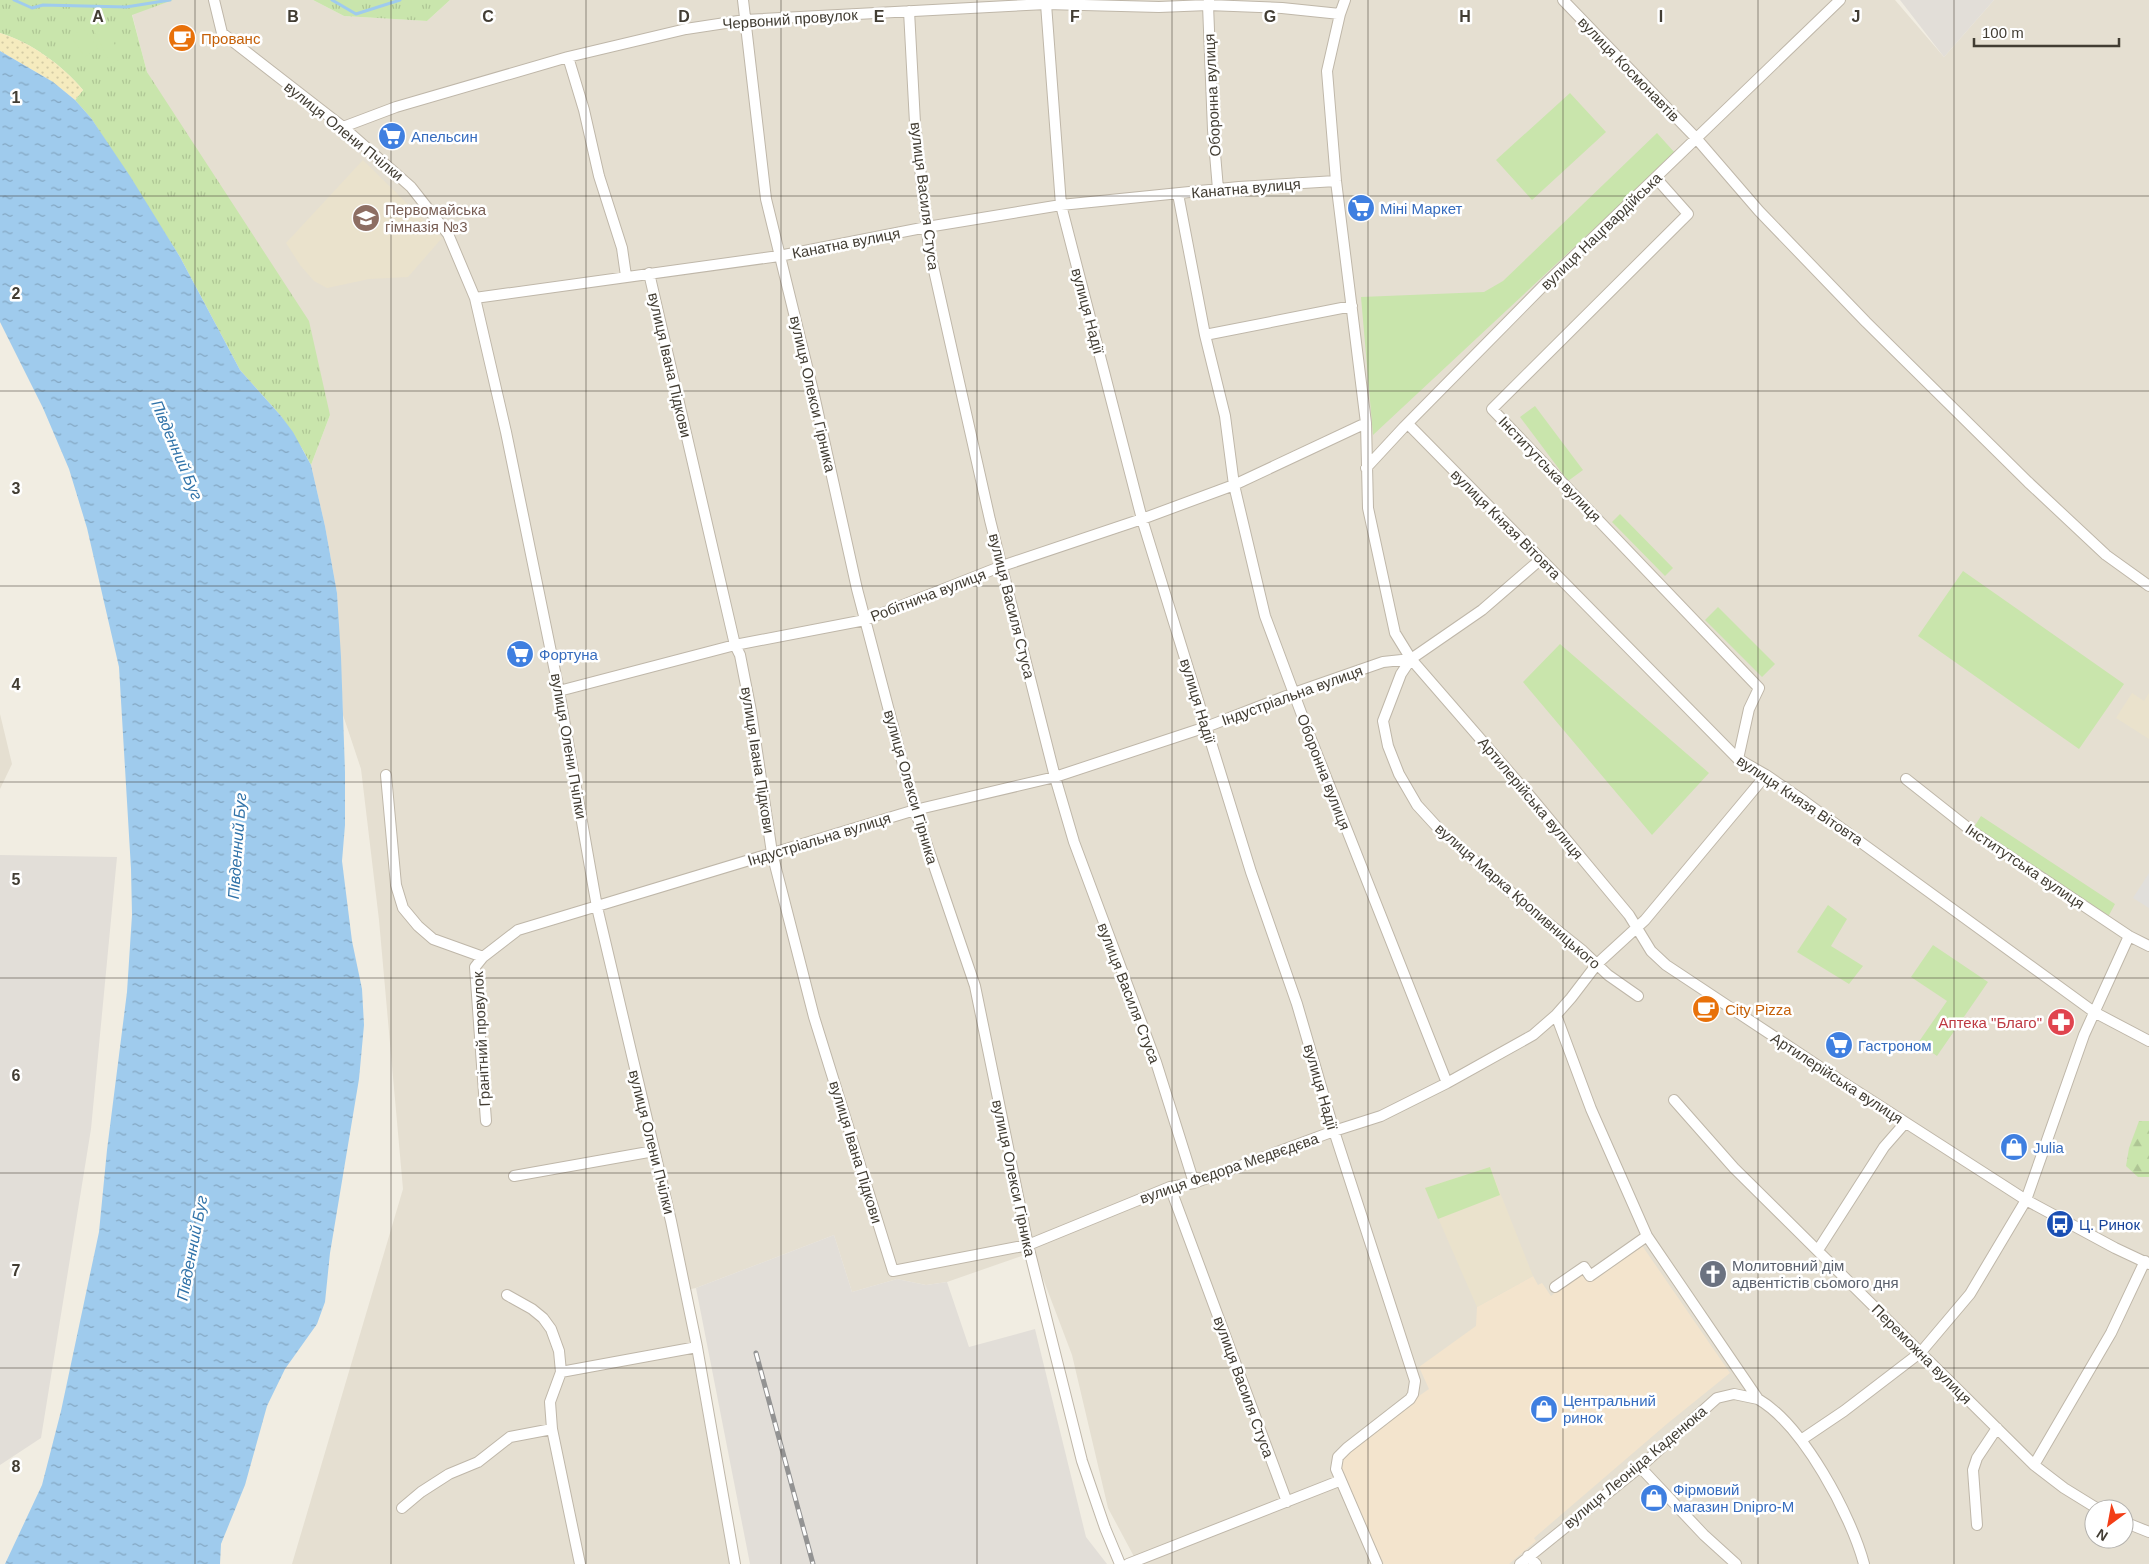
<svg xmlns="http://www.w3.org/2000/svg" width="2149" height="1564" viewBox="0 0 2149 1564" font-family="Arial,sans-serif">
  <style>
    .residential { fill: #e5dfd1; fill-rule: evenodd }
    .commercial { fill: #f3e4cd }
    .industrial { fill: #e2ded8 }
    .education { fill: #eae2cc }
    .grass { fill: url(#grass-tufts) }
    .forest { fill: url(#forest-firs) }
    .sand { fill: url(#sand-dots) }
    .green { fill: #c9e5ac }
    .parking { fill: #e1dfdb }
    .water { fill: url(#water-ripples) }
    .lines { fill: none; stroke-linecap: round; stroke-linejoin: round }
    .stream { stroke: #9fcbed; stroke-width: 3 }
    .minor-casing { stroke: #bfb7a9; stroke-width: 12 }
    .minor { stroke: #fff; stroke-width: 10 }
    .rail-casing { stroke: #939393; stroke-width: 5 }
    .rail { stroke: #fff; stroke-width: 3; stroke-dasharray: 9; stroke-linecap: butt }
    .grid { fill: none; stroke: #423d33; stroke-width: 1; stroke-opacity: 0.55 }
    .labels { text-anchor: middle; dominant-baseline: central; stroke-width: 5; stroke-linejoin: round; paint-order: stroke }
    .street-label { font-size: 15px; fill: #423d33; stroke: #fff }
    .food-label { font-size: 15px; fill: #c56008; stroke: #fff; text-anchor: start }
    .shop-label { font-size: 15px; fill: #366cbe; stroke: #fff; text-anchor: start }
    .education-label { font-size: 15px; fill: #785e54; stroke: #fff; text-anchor: start }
    .health-label { font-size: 15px; fill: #be3a42; stroke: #fff; text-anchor: end }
    .transit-label { font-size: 15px; fill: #164399; stroke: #fff; text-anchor: start }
    .worship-label { font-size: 15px; fill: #5b616d; stroke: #fff; text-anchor: start }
    .water-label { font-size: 16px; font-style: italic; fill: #3173a9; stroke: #fff }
    .grid-label { font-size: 16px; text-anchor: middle; font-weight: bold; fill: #423d33; stroke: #fff; stroke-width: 5; stroke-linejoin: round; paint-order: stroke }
  </style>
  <defs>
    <pattern id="grass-tufts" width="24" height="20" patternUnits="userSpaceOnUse" patternTransform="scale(1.25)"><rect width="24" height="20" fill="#c9e5ac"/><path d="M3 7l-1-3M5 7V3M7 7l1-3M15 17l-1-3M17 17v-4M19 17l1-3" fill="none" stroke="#aec594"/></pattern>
    <pattern id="forest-firs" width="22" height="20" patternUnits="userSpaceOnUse" patternTransform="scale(1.25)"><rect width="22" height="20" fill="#c9e5ac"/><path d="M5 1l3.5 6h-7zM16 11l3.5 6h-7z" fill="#aec594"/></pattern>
    <pattern id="sand-dots" width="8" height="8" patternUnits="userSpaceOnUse" patternTransform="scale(1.25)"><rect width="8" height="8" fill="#f5ebbe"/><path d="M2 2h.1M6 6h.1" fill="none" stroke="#d3caa4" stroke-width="1.8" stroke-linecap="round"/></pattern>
    <pattern id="water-ripples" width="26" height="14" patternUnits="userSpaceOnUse" patternTransform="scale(1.25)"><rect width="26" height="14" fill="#9fcbed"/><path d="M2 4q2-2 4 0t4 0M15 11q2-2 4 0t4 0" fill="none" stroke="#83a6c1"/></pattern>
  </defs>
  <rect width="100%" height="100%" fill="#f1ede2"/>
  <path class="residential" d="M173,0H313L344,16L427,21L450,0H1895L1944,57L1994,0H2149V1564H1138L1108,1508L1072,1355L1033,1252L947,1282L926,1285L897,1279L852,1292L834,1235L696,1288L681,1291L730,1564H292L403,1189L379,920L361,769L343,715L337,593L325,526L311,465L330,415L147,72L132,14ZM2094,1509H2124V1539H2094Z
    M0,714L12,764L0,789Z"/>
  <path class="commercial" d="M1641,1244L1730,1373L1668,1423L1534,1538L1536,1541L1509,1564H1384L1339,1471L1344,1456L1387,1418L1429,1389L1419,1367L1476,1326L1477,1307L1533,1276L1538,1285L1542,1283L1551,1296L1581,1274L1588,1282Z"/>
  <path class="industrial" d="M1900,0H1994L1944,57Z
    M0,855L117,857L91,1129L41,1438L0,1465Z
    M834,1235L852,1292L897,1279L926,1285L947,1282L969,1347L1035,1329L1086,1537L1107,1564H750L696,1288Z"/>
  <path class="education" d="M363,160L442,238L408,277L369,279L327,288L314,281L300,265L286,243Z
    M2132,693L2144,701L2149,693V739L2116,718Z
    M1490,1167L1533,1276L1477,1307L1425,1188Z"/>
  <path class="grass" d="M0,0H173L132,15L147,72L309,321L330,415L311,465L303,450L281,416L240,370L180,257L91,118L75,100L83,90C62,65 32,43 0,33Z
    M313,0H450L427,21L344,16Z"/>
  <path class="forest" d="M2139,1121H2149V1177H2138L2126,1166L2129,1148Z"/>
  <path class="sand" d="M0,33C32,43 62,65 83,90L75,100L53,82L0,51Z"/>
  <path class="green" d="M102,19L122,59L111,64L91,25Z
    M83,28L98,48L85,57L71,37Z
    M1570,93L1606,132L1532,200L1496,160Z
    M1657,133L1675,153L1373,435L1361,297L1484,292L1503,281Z
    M1535,406L1583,470L1568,481L1520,417Z
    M1620,514L1673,568L1665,576L1612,522Z
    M1963,571L2124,684L2079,749L1918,636Z
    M1718,607L1775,664L1762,677L1705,620Z
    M1560,644L1709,773L1652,835L1523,682Z
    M1981,816L2115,904L2108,917L1974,827Z
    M1828,905L1847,919L1831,946L1863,966L1849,984L1797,952Z
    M1933,945L1988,982L1937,1056L1918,1043L1947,1001L1911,977Z
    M1490,1167L1500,1195L1438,1219L1425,1188Z"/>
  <path class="parking" d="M2149,873V908L2133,898Z"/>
  <path class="water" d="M0,51L53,82L75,100L91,118L130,176L180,257L240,370L281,416L293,432L311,465L325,526L337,593L341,657L345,772V825L342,861L352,941L362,989L364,1025L359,1079L330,1253L325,1302L317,1324L285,1369L267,1406L245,1485L221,1544L220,1564H5L42,1485L61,1411L99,1232L107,1150L127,992L132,915L131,869L119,667L87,528L69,469L43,408L0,322Z"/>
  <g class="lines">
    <path class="stream" d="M14,0L32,8L43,5L126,7L170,0
      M332,0L356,14L400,0"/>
    <g class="minor-casing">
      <path id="minor" d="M214,0L222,33L343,127L411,187L448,234L475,298L506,432L559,691L597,907L671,1221L697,1347L735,1564
        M743,0L766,199L814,395L857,589L915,810L975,986L1028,1245L1082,1461L1105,1528L1120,1564
        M1048,0L1046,4L1061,205L1142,519L1251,872L1297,1004L1334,1131L1415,1381L1413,1394L1410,1399L1347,1448L1338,1457L1336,1469L1377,1564
        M1209,0L1208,5L1213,130L1218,189
        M1345,0L1340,14L1327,71L1336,181L1366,423L1368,508L1395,633L1411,659L1401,674L1383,721L1388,746L1399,774L1417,805L1439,829L1529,908L1583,951L1608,975L1638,996
        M1563,0L1696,138L1759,211L1866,322L2028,482L2106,555L2149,586
        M909,11L915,123L929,248L990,520L1055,777L1074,842L1156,1062L1194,1183
        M568,57L584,110L599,176L622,248L626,276
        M343,127L396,107L568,57L686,29L745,20L1046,4L1159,7L1208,5L1282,8L1340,14
        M1656,178L1688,214L1492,409L1759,688L1749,709L1738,759
        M1178,194L1205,335L1225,416L1234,485L1265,616L1309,734L1447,1083
        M649,273L735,645L740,655L751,711L772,853L814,1017L893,1271L1028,1245L1170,1187L1194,1183L1334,1131L1381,1116L1447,1083L1533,1035L1556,1015L1571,998L1597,964L1645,920L1766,775
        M475,298L779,256L927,227L1061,205L1239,187L1336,181
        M1205,335L1352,306
        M1408,424L1738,759L1766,775L1804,801L2094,1012L2149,1041
        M1366,468L1404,427L1547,282L1840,0
        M1411,659L1530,796L1629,915L1651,951L1666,965L1841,1081L2026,1200L2115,1248L2149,1264
        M559,691L735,645L865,620L1002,566L1142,519L1234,485L1366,423
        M386,775L396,885L403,908L418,926L433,939L483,957L518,930L915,810L1055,777L1206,727L1294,693L1383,662L1411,659L1482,610L1541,559
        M1906,779L1973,832L2129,936L2149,946
        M483,957L475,967L486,1121
        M1556,1015L1591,1109L1647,1236L1758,1399C1803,1425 1851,1515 1864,1564
        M1674,1100L1734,1168L2034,1465L2064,1488L2098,1509
        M514,1176L654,1151
        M1170,1187L1287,1502
        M1818,1250L1884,1147L1905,1123
        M1555,1287L1584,1267L1590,1276L1647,1236
        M507,1295L532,1309L543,1318L551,1329L559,1351L561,1372L550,1402L552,1429L580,1564
        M561,1372L697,1347
        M1801,1440L1844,1411L1921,1352L1970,1294L2026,1200L2084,1035L2129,936
        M2034,1465L2111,1333L2145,1261
        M1640,1467L1704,1535L1736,1564
        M402,1508L421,1492L449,1474L478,1462L510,1437L552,1429
        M2124,1522L2149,1532
        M1977,1525L1973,1470L1977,1458L1997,1428
        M1528,1556L1536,1564
        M1128,1564L1339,1481
        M1520,1564L1640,1467L1717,1398L1734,1394L1758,1399"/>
    </g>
    <use href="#minor" class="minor"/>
    <g class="rail-casing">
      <path id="rail" d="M756,1353L813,1564"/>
    </g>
    <use href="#rail" class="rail"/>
  </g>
  <path class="grid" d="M195,0V1564M391,0V1564M586,0V1564M781,0V1564M977,0V1564M1172,0V1564M1368,0V1564M1563,0V1564M1758,0V1564M1954,0V1564M0,196H2149M0,391H2149M0,586H2149M0,782H2149M0,978H2149M0,1173H2149M0,1368H2149"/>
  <defs>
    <g id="cafe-disc" transform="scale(1.4375)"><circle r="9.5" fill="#e8710a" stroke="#fff"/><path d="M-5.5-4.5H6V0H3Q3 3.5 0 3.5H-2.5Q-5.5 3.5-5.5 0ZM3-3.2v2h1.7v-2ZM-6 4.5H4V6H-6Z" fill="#fff"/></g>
    <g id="supermarket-disc" transform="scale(1.4375)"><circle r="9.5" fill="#3f7fe0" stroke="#fff"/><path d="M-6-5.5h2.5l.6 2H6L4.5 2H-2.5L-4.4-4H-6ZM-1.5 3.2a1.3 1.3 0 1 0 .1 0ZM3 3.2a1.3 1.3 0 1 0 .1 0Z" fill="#fff"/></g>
    <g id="school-disc" transform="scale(1.4375)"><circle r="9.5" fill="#8d6e63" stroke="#fff"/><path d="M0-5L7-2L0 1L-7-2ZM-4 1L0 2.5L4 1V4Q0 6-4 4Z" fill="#fff"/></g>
    <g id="pharmacy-disc" transform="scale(1.4375)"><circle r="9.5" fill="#e0444e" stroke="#fff"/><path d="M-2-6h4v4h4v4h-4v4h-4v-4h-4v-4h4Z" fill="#fff"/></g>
    <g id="shop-disc" transform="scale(1.4375)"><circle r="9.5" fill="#3f7fe0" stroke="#fff"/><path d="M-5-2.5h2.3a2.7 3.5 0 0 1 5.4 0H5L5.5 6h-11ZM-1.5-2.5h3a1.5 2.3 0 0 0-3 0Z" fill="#fff"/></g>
    <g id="bus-disc" transform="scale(1.4375)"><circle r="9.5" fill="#1a4fb4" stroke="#fff"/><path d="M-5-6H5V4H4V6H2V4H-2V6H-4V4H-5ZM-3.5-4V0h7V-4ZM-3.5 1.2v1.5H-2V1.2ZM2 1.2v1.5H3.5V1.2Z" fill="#fff"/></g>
    <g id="church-disc" transform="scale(1.4375)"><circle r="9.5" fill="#6b7280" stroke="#fff"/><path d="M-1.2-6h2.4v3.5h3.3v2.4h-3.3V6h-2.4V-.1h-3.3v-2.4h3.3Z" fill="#fff"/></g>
  </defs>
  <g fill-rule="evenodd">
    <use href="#cafe-disc" x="182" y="38"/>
    <use href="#supermarket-disc" x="392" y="136"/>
    <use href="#supermarket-disc" x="1361" y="208"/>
    <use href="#school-disc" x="366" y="218"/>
    <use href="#supermarket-disc" x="520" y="654"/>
    <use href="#cafe-disc" x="1706" y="1009"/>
    <use href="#pharmacy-disc" x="2061" y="1022"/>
    <use href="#supermarket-disc" x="1839" y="1045"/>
    <use href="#shop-disc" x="2014" y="1147"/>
    <use href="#bus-disc" x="2060" y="1224"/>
    <use href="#church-disc" x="1713" y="1274"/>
    <use href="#shop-disc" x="1544" y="1409"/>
    <use href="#shop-disc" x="1654" y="1498"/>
  </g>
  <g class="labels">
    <g class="street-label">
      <text transform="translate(790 19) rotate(-4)">Червоний провулок</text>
      <text transform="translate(1629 69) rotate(46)">вулиця Космонавтів</text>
      <text transform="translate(1212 95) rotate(-93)">Оборонна вулиця</text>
      <text transform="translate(344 131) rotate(39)">вулиця Олени Пчілки</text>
      <text transform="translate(1246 188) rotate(-5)">Канатна вулиця</text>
      <text transform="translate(925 196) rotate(83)">вулиця Василя Стуса</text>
      <text transform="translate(1601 231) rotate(-44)">вулиця Нацгвардійська</text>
      <text transform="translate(846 243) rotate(-11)">Канатна вулиця</text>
      <text transform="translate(1088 311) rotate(75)">вулиця Надії</text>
      <text transform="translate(670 365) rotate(77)">вулиця Івана Підкови</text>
      <text transform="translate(813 394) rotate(77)">вулиця Олекси Гірника</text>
      <text transform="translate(1550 469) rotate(46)">Інститутська вулиця</text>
      <text transform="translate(1506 524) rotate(45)">вулиця Князя Вітовта</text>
      <text transform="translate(928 595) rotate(-21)">Робітнича вулиця</text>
      <text transform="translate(1012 606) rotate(76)">вулиця Василя Стуса</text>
      <text transform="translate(1292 695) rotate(-20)">Індустріальна вулиця</text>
      <text transform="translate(1198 701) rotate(73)">вулиця Надії</text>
      <text transform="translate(569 746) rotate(80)">вулиця Олени Пчілки</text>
      <text transform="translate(758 760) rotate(81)">вулиця Івана Підкови</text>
      <text transform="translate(1324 772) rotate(69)">Оборонна вулиця</text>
      <text transform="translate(911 787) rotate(74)">вулиця Олекси Гірника</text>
      <text transform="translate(1531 798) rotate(50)">Артилерійська вулиця</text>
      <text transform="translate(1800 800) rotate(34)">вулиця Князя Вітовта</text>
      <text transform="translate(819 839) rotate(-17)">Індустріальна вулиця</text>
      <text transform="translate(2025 866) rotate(34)">Інститутська вулиця</text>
      <text transform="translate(1518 896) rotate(41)">вулиця Марка Кропивницького</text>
      <text transform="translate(1129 993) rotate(69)">вулиця Василя Стуса</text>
      <text transform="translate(481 1039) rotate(-93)">Гранітний провулок</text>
      <text transform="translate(1837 1078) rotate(33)">Артилерійська вулиця</text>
      <text transform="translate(1321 1087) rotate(74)">вулиця Надії</text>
      <text transform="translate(652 1142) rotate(76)">вулиця Олени Пчілки</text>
      <text transform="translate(856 1152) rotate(73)">вулиця Івана Підкови</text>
      <text transform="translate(1229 1168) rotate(-19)">вулиця Федора Медвєдєва</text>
      <text transform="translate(1014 1178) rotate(78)">вулиця Олекси Гірника</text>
      <text transform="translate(1922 1354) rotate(45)">Переможна вулиця</text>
      <text transform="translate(1244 1387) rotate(70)">вулиця Василя Стуса</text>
      <text transform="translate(1635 1467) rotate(-40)">вулиця Леоніда Каденюка</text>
    </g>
    <g class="food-label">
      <text x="201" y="38">Прованс</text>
      <text x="1725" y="1009">City Pizza</text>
    </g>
    <g class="shop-label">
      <text x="411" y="136">Апельсин</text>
      <text x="1380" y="208">Міні Маркет</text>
      <text x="539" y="654">Фортуна</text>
      <text x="1858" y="1045">Гастроном</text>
      <text x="2033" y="1147">Julia</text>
      <text x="1563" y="1400">Центральний<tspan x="1563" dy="17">ринок</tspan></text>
      <text x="1673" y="1489">Фірмовий<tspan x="1673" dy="17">магазин Dnipro-M</tspan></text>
    </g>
    <g class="education-label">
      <text x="385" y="209">Первомайська<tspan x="385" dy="17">гімназія №3</tspan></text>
    </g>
    <g class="health-label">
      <text x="2042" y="1022">Аптека "Благо"</text>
    </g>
    <g class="transit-label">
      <text x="2079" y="1224">Ц. Ринок</text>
    </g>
    <g class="worship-label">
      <text x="1732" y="1265">Молитовний дім<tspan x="1732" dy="17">адвентістів сьомого дня</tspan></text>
    </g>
    <g class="water-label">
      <text transform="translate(177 450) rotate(67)">Південний Буг</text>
      <text transform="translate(237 846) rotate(-86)">Південний Буг</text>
      <text transform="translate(192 1248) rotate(-79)">Південний Буг</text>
    </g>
  </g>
  <g class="grid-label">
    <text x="98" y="22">A</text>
    <text x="293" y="22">B</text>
    <text x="488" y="22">C</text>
    <text x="684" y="22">D</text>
    <text x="879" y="22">E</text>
    <text x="1075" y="22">F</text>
    <text x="1270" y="22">G</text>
    <text x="1465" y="22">H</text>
    <text x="1661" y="22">I</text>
    <text x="1856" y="22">J</text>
    <text x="16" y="103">1</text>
    <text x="16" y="299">2</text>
    <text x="16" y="494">3</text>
    <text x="16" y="690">4</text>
    <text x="16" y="885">5</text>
    <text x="16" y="1081">6</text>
    <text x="16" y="1276">7</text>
    <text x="16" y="1472">8</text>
  </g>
  <g transform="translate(2109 1524) rotate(212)"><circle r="24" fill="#ffffff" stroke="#b3b1ad"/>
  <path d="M0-4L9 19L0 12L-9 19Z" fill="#f33e17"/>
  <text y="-8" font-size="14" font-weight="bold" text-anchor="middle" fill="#423d33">N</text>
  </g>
  <path d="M1974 38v8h145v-8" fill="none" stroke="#423d33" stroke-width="2.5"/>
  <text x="1982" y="38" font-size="15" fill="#423d33" stroke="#ffffff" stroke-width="4" paint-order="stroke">100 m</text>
</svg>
